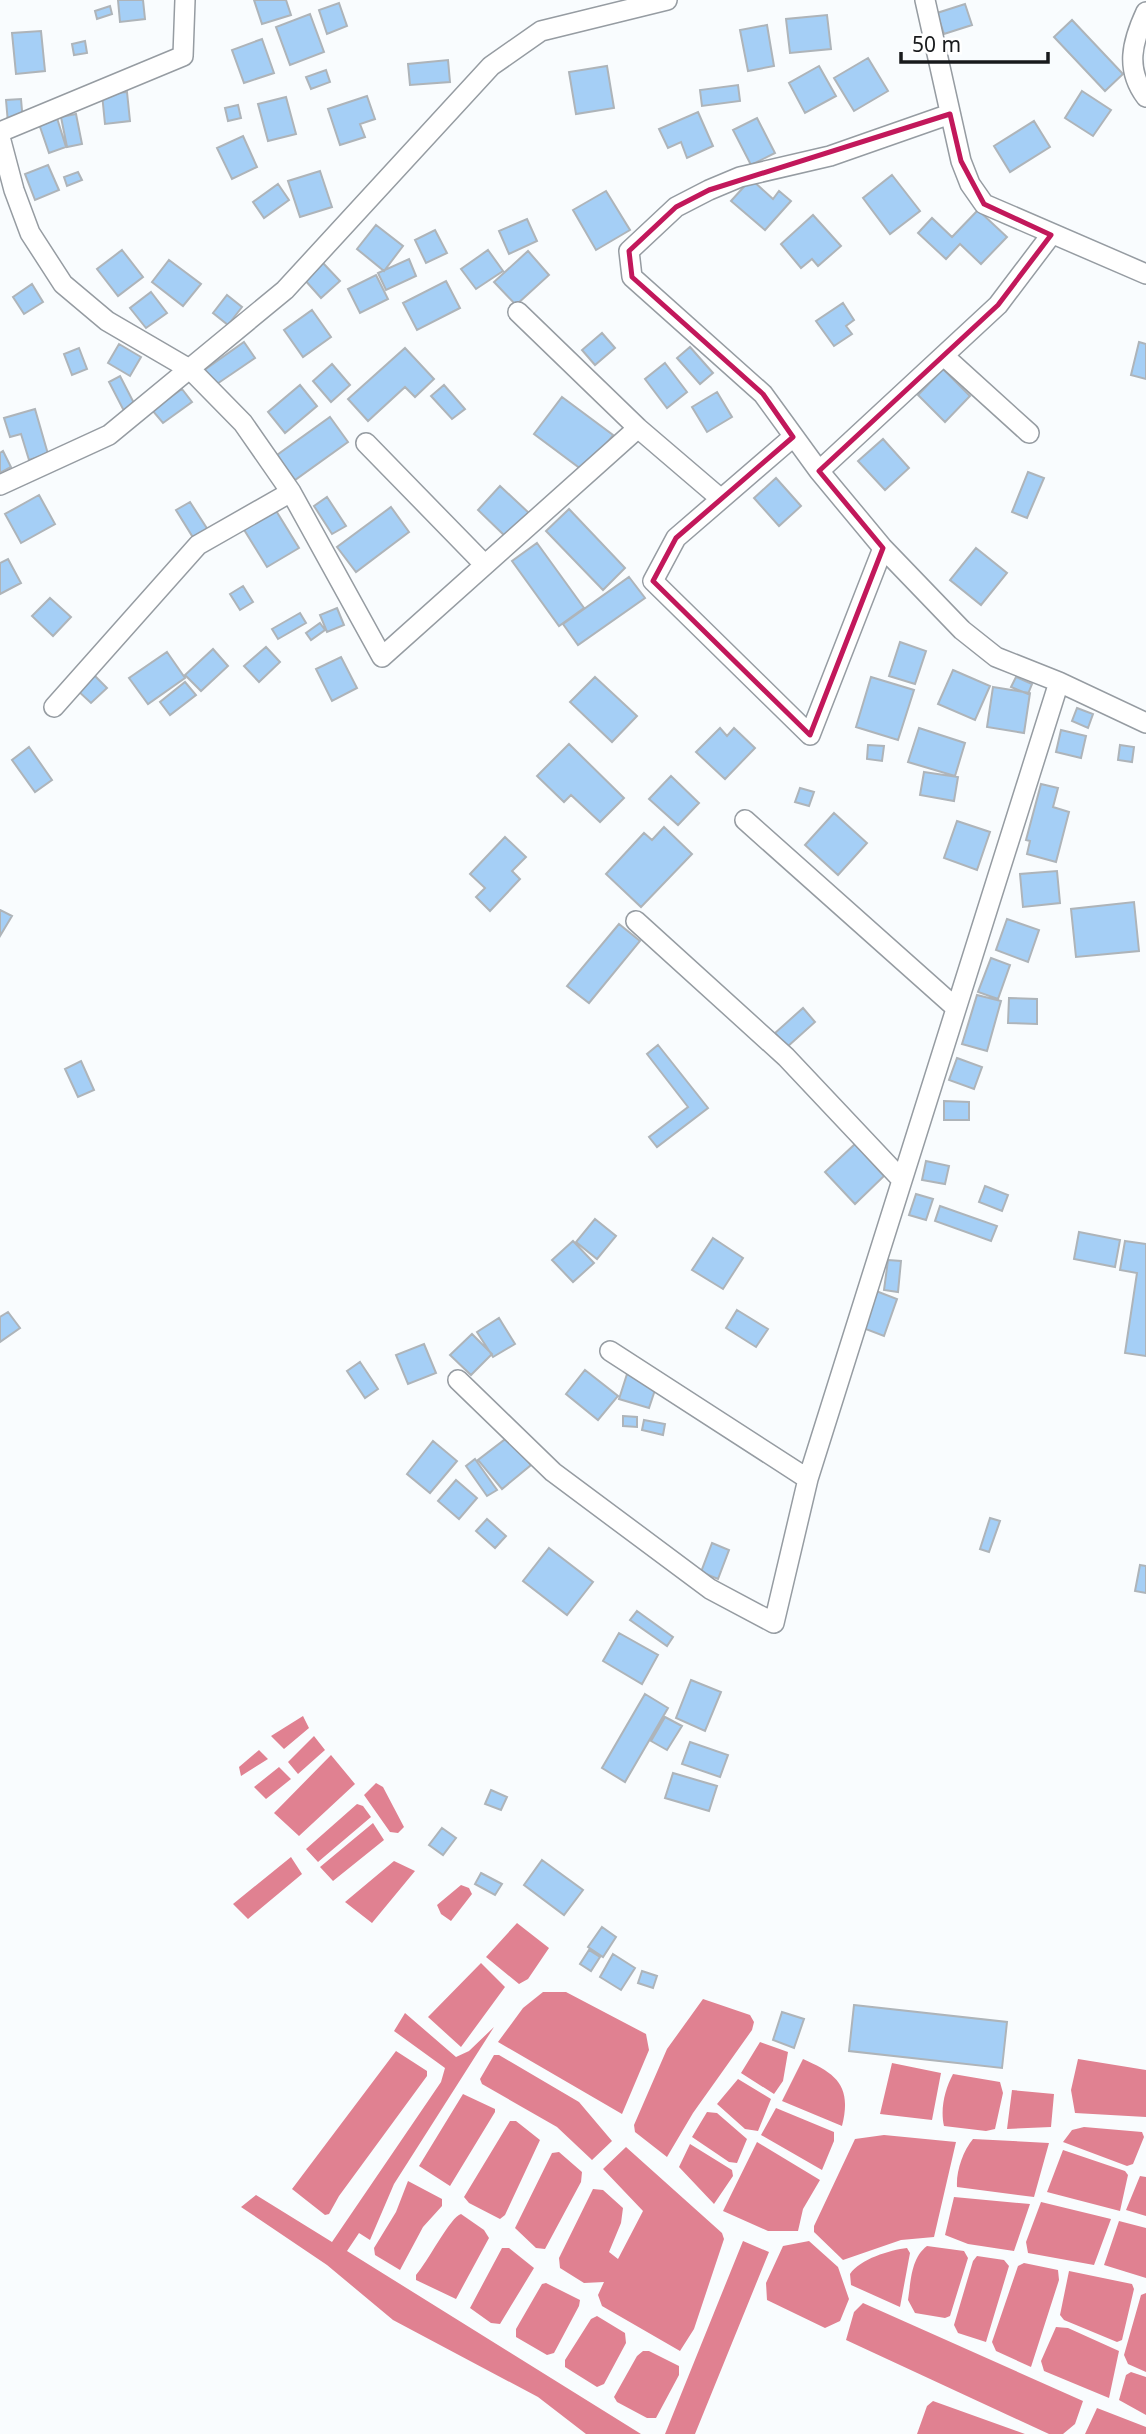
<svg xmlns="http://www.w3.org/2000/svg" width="1146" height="2434" viewBox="0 0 1146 2434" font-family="'Noto Sans',sans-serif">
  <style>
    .water { fill: #e08191 }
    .building { fill: #a5cff6; stroke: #aeb4b9; stroke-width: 2 }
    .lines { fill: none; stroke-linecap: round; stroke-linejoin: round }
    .street-casing { stroke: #969ca2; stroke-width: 22 }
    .street { stroke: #fff; stroke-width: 19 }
    .marked { fill: none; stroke: #c2185b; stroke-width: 5; stroke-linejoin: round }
  </style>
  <rect width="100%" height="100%" fill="#f9fcfe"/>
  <path class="water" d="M303,1716L309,1728L284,1749L271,1736Z
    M314,1736L325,1750L298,1774L288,1762Z
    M259,1750L268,1759L241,1776L239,1767Z
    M331,1755L355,1784L299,1836L274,1813Z
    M279,1767L291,1779L266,1799L254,1787Z
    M376,1783L383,1787L404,1827L398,1833L390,1832L364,1795Z
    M357,1804L363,1806L371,1817L318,1862L306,1849Z
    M373,1823L384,1840L333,1881L320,1867Z
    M291,1857L302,1874L248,1919L233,1904Z
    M394,1861L415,1871L372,1923L345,1902Z
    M461,1885L469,1888L472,1894L451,1921L441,1914L437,1905Z
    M517,1923L549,1948L528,1979L519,1984L486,1957Z
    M481,1963L505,1987L461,2047L428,2017Z
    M543,1992H566L646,2034L649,2050L622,2114L498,2042L523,2008Z
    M703,1999L750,2015L754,2022L752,2030L693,2113L667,2157L635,2132L634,2125L667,2049Z
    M405,2013L456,2057L469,2051L494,2027L394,2184L370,2240L359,2233L347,2251L641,2434H586L538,2397L393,2320L327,2265L241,2207L256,2195L332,2242L441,2082L445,2068L394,2031Z
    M760,2042L788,2052L783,2081L774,2094L741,2073Z
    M396,2051L427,2071V2076L339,2196L329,2214L325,2215L292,2189Z
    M494,2055H499L579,2102L612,2141L592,2160L557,2127L482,2084L480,2079Z
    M803,2059C837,2074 852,2086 842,2126L782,2101Z
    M1078,2059L1146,2070V2117L1075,2113L1071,2090Z
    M892,2063L941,2073L932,2120L880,2114Z
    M953,2074L1000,2082L1003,2093L995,2129L986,2131L944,2126C940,2109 945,2089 953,2074Z
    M738,2079L771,2099L758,2131L745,2129L717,2104Z
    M1012,2090L1054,2094L1051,2127L1007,2129Z
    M463,2094L495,2109V2112L450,2186L419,2166Z
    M776,2108L834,2132V2141L822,2170L761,2135Z
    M707,2112L717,2113L747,2139L737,2163L729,2162L692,2137Z
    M510,2121H516L540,2140L505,2215L500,2219L469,2203L464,2197Z
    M1084,2127L1142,2132L1144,2137L1133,2164L1127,2166L1063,2142L1072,2130Z
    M884,2135L956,2142L934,2237L901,2240L843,2260L814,2232V2226L855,2139Z
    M973,2139L1049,2143L1034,2197L957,2187C956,2171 963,2151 973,2139Z
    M757,2142L820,2180L803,2209L798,2231H768L723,2211Z
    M690,2144L732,2170L733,2176L714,2204L679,2167Z
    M626,2147L722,2233L724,2239L694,2329L680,2351L602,2306L598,2295L604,2282L584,2283L560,2268L559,2258L593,2189L603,2190L623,2208L621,2223L609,2252L618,2259L643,2211L603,2169Z
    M1063,2150L1125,2171L1128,2175L1120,2211L1047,2192Z
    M559,2152L582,2172L581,2182L545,2249L536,2248L515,2228L552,2153Z
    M1140,2176L1146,2177V2216L1126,2210Z
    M408,2181L442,2199V2206L423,2227L400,2270L375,2255L374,2248L396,2212Z
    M954,2197L1030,2204L1014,2251L968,2244L945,2235Z
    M1041,2202L1111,2219L1094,2265L1028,2253L1026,2242Z
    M461,2214L484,2230L489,2238L456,2299L416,2280V2275C427,2263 451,2216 461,2214Z
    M1119,2221L1146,2228V2278L1104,2265Z
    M743,2241L769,2252L695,2434H665Z
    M809,2241L838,2267L849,2299L840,2321L825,2328L767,2300L766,2283L783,2246Z
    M927,2246L964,2251L968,2258L950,2316L945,2318L915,2313L908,2300C911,2281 911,2258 927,2246Z
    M502,2248H509L534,2268L500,2324L491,2323L470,2308Z
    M907,2248L910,2253L900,2307L851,2285L850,2274C860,2259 890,2250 907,2248Z
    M977,2256L1004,2260L1009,2266L986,2342L958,2333L954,2325L973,2261Z
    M1024,2263L1058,2270L1059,2280L1031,2367L996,2351L992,2342L1018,2266Z
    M1069,2271L1132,2284L1134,2289L1122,2340L1117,2342L1064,2320L1060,2315Z
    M546,2283L580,2300L579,2306L554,2353L547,2355L516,2337V2329L542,2284Z
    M1146,2293V2372L1128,2364L1124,2355L1141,2295Z
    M863,2303L1083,2401L1075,2424L1063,2434H1049L846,2340L854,2312Z
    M597,2316L625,2333L626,2343L604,2384L597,2387L565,2367V2360L591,2319Z
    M1056,2327L1068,2328L1119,2351L1109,2398L1044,2371L1041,2361Z
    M643,2351H649L679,2366V2375L656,2418H647L617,2402L614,2397L637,2356Z
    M1131,2372L1146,2377V2415L1119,2400L1126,2375Z
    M933,2401L1025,2434H917L927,2406Z
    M1097,2408L1146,2427V2434H1085Z"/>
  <path class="building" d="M118,0H143L145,19L120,22Z
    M254,0H286L291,15L262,24Z
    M339,3L347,26L327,34L319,10Z
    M965,4L972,25L944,34L937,13Z
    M110,6L112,14L97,19L95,11Z
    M310,14L324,52L290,65L276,27Z
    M827,15L831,49L790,53L786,19Z
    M1072,20L1123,74L1105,91L1054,37Z
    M767,25L774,66L748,71L740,30Z
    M41,31L45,71L16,74L12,33Z
    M262,39L274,73L244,83L232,50Z
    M85,41L87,53L74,55L72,44Z
    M868,58L888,91L854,111L834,78Z
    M448,60L450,82L410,85L408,64Z
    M607,66L614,108L576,114L569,72Z
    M819,66L836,96L805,113L789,83Z
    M326,70L330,82L311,89L306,77Z
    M738,85L740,101L702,106L700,90Z
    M1082,91L1111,110L1093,136L1065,118Z
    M127,92L130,121L105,124L102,94Z
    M367,96L375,119L360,124L365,137L340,145L328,109Z
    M286,97L296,134L268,141L258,104Z
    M21,99L23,122L8,123L6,100Z
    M238,105L241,118L228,121L225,108Z
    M698,112L713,146L687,158L681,142L668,148L659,129Z
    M76,114L82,144L67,147L61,117Z
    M57,118L66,147L49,153L39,124Z
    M757,118L775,153L751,165L733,130Z
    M1034,121L1050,147L1010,172L994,146Z
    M243,136L257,167L232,179L217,148Z
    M48,165L59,190L35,200L25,174Z
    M320,171L332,207L300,217L288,181Z
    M78,172L82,180L67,186L64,177Z
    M892,175L920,211L890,234L863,198Z
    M751,179L773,199L779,191L791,201L765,230L731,201Z
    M278,184L289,200L264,218L253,202Z
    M606,191L630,230L596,250L573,210Z
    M978,210L1007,237L981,264L960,244L946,259L918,233L932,218L952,237Z
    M813,215L841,246L818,266L812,259L801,268L781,244Z
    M527,219L537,241L509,254L499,231Z
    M376,225L403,246L384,271L357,249Z
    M435,230L447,253L426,263L415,240Z
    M122,250L143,277L118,296L97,269Z
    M488,250L503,271L476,289L461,269Z
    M528,251L549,275L516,305L494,282Z
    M409,259L416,276L386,290L378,273Z
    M169,260L201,284L183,306L152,282Z
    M323,263L340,281L321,298L304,279Z
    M376,275L388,299L360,313L348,289Z
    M446,281L460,308L417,330L403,303Z
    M32,284L43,302L24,314L13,297Z
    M151,292L167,313L146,328L130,308Z
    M227,295L242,307L228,325L213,313Z
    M843,303L854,320L846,326L852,334L834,346L816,321Z
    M312,310L331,337L303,357L284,330Z
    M602,333L615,348L595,365L582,350Z
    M244,342L255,358L214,386L203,371Z
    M1139,342L1146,344V379L1131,375Z
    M119,344L141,357L130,376L108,363Z
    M690,347L713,373L700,384L677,358Z
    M79,348L87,369L72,375L64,354Z
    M405,348L434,379L415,397L405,387L368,421L348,399Z
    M665,363L687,392L667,408L645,379Z
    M332,364L350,385L331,402L313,381Z
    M943,369L970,396L945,422L918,395Z
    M120,376L135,405L124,411L109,382Z
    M300,385L317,406L285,433L268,412Z
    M444,385L465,409L452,419L431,396Z
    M182,389L192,402L163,423L152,410Z
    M717,392L732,417L707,432L692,407Z
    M562,397L613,435L585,472L534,434Z
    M35,409L48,454L29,460L21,434L10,437L4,418Z
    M330,417L348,442L295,480L277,455Z
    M883,439L909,468L885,490L858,461Z
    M3,451L11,467L0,473V453Z
    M1028,472L1044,478L1027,518L1012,512Z
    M776,478L801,506L779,526L754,498Z
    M500,486L529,513L506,537L478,510Z
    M39,495L55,524L21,543L5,514Z
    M327,497L346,526L332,534L314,506Z
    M190,502L208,530L194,539L176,510Z
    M391,507L409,532L356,572L337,547Z
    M275,509L299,548L267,567L243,528Z
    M569,509L625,568L603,590L546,531Z
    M537,543L584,608L559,626L512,561Z
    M976,548L1007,573L981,605L950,580Z
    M8,559L21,583L0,594V563Z
    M629,577L645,598L578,645L563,624Z
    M243,586L253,602L240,610L230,594Z
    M50,598L71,617L53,636L32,616Z
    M337,608L344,625L327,632L320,615Z
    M300,613L306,623L278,639L272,629Z
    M320,623L325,630L311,640L306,633Z
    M900,642L926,651L915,684L889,676Z
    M266,647L280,662L259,682L244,666Z
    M213,649L228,666L201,691L185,675Z
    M167,652L185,678L148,704L129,678Z
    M341,657L357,688L332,701L316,669Z
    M953,670L990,686L975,720L938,704Z
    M92,673L107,688L91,703L76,689Z
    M595,677L637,716L612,742L570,702Z
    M871,677L914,690L898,740L856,727Z
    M1016,677L1032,684L1028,694L1011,687Z
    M185,682L196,695L170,715L160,702Z
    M993,687L1030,693L1024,733L987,727Z
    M1077,708L1093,714L1088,728L1072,721Z
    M720,728L727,736L734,728L755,748L725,779L696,752Z
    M919,728L965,743L955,776L908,762Z
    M1061,730L1086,736L1081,758L1056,752Z
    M569,744L624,798L600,822L571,795L564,802L537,776Z
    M868,745L884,746L882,761L867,759Z
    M1120,745L1134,747L1132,762L1118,760Z
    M29,747L52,780L35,792L12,760Z
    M924,772L958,777L954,801L920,795Z
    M671,776L699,803L678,825L649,799Z
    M1041,784L1058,788L1053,807L1069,812L1056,862L1027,854L1030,841L1026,840Z
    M800,788L814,792L809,806L795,802Z
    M834,813L867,843L838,875L805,845Z
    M957,821L990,832L977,870L944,858Z
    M664,827L692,854L641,907L606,874L644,833L652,840Z
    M505,837L526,857L512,871L520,879L490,911L476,897L485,888L470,874Z
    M1057,871L1060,903L1023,907L1020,874Z
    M1134,902L1139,951L1076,957L1071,909Z
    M0,910L12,916L0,936Z
    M1007,919L1039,930L1028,962L996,950Z
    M619,924L640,941L589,1003L567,986Z
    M991,958L1010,965L998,999L978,992Z
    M977,995L1001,1001L987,1051L962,1044Z
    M1009,998L1037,999V1024L1008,1023Z
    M803,1008L815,1022L787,1047L775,1033Z
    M658,1045L708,1108L657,1147L649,1137L688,1107L647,1054Z
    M957,1058L982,1067L974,1089L949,1080Z
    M81,1061L94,1090L78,1097L65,1069Z
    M944,1101L969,1102V1120H944Z
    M855,1144L884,1176L855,1204L825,1172Z
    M926,1161L949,1166L945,1184L922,1180Z
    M985,1186L1008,1195L1002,1211L979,1202Z
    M916,1194L933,1199L926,1220L909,1215Z
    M940,1206L997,1226L991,1241L935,1221Z
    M595,1219L616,1236L597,1259L576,1242Z
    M1079,1232L1120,1240L1115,1267L1074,1259Z
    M713,1238L743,1258L723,1289L692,1270Z
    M573,1241L594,1263L573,1282L552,1260Z
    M1125,1241L1146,1244V1356L1125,1353L1137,1273L1120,1270Z
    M888,1260L901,1261L898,1292L884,1290Z
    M876,1291L897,1299L884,1336L863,1328Z
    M737,1310L768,1329L756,1347L726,1328Z
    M8,1312L20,1328L0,1342V1317Z
    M499,1318L515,1344L493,1357L477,1332Z
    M472,1334L492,1354L471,1375L450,1355Z
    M424,1344L436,1373L408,1384L396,1355Z
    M360,1362L378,1389L365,1398L347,1371Z
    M585,1370L618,1396L598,1420L566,1394Z
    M627,1374L657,1384L649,1408L619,1399Z
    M623,1416L637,1417V1427L623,1426Z
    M644,1420L665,1424L663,1435L642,1430Z
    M508,1437L531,1465L502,1489L478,1460Z
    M433,1441L457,1461L430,1493L407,1474Z
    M475,1459L497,1490L487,1496L466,1466Z
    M456,1480L477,1498L459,1519L438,1501Z
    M990,1518L1000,1521L989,1552L980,1549Z
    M487,1519L506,1536L495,1548L476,1531Z
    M712,1543L729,1550L718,1579L701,1572Z
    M549,1548L593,1582L567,1615L523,1581Z
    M1140,1565L1146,1566V1593L1135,1591Z
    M637,1611L673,1637L667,1646L630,1620Z
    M619,1633L658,1655L642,1684L603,1661Z
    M691,1680L721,1692L705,1731L676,1718Z
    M645,1694L668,1708L625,1782L602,1768Z
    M665,1717L682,1726L667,1750L651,1741Z
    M690,1742L728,1755L720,1777L682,1764Z
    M673,1773L717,1786L709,1811L665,1798Z
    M491,1790L507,1797L501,1810L485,1804Z
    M442,1828L456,1838L443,1855L429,1845Z
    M542,1860L583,1890L564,1915L524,1885Z
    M481,1873L502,1884L495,1895L475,1884Z
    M602,1927L616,1937L603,1957L588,1947Z
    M589,1950L600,1957L591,1971L580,1964Z
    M613,1954L635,1968L621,1990L600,1977Z
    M642,1971L657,1976L653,1988L638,1983Z
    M854,2005L1007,2022L1002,2068L849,2051Z
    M782,2012L804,2019L794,2048L773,2040Z"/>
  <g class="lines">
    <g class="street-casing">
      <path id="street" d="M925,0L961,161L970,184L984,204L1146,274
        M1146,12C1132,42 1125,69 1146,97
        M950,114L830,156L740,177L709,190L676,207L629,251L632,277L763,394L819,471L998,305L1051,235
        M0,132L183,56L185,0
        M0,137L14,190L30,233L63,284L107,321L191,370L243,423L291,492L382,657L638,428
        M518,312L638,428L721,499
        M944,356L1029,433
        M793,437L676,538L653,581L810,735L883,548
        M366,443L485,565
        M819,471L883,548L962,630L996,657L1059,682L1146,723
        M0,485L109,435L285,290L491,66L541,31L667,0
        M54,707L198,545L291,492
        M745,820L956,1008
        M636,921L786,1057L902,1180
        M610,1351L808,1479
        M458,1380L553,1472L710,1589L774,1623L808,1479L1059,682"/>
    </g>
    <use href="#street" class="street"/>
  </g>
  <path class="marked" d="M950,114L961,161L984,204L1051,235L998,305L819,471L883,548L810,735L653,581L676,538L793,437L763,394L632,277L629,251L676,207L709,190Z"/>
  <path d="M901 52v10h147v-10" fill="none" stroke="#181a1c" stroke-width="3.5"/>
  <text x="912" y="52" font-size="21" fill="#181a1c" stroke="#ffffff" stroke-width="5" paint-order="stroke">50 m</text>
</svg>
